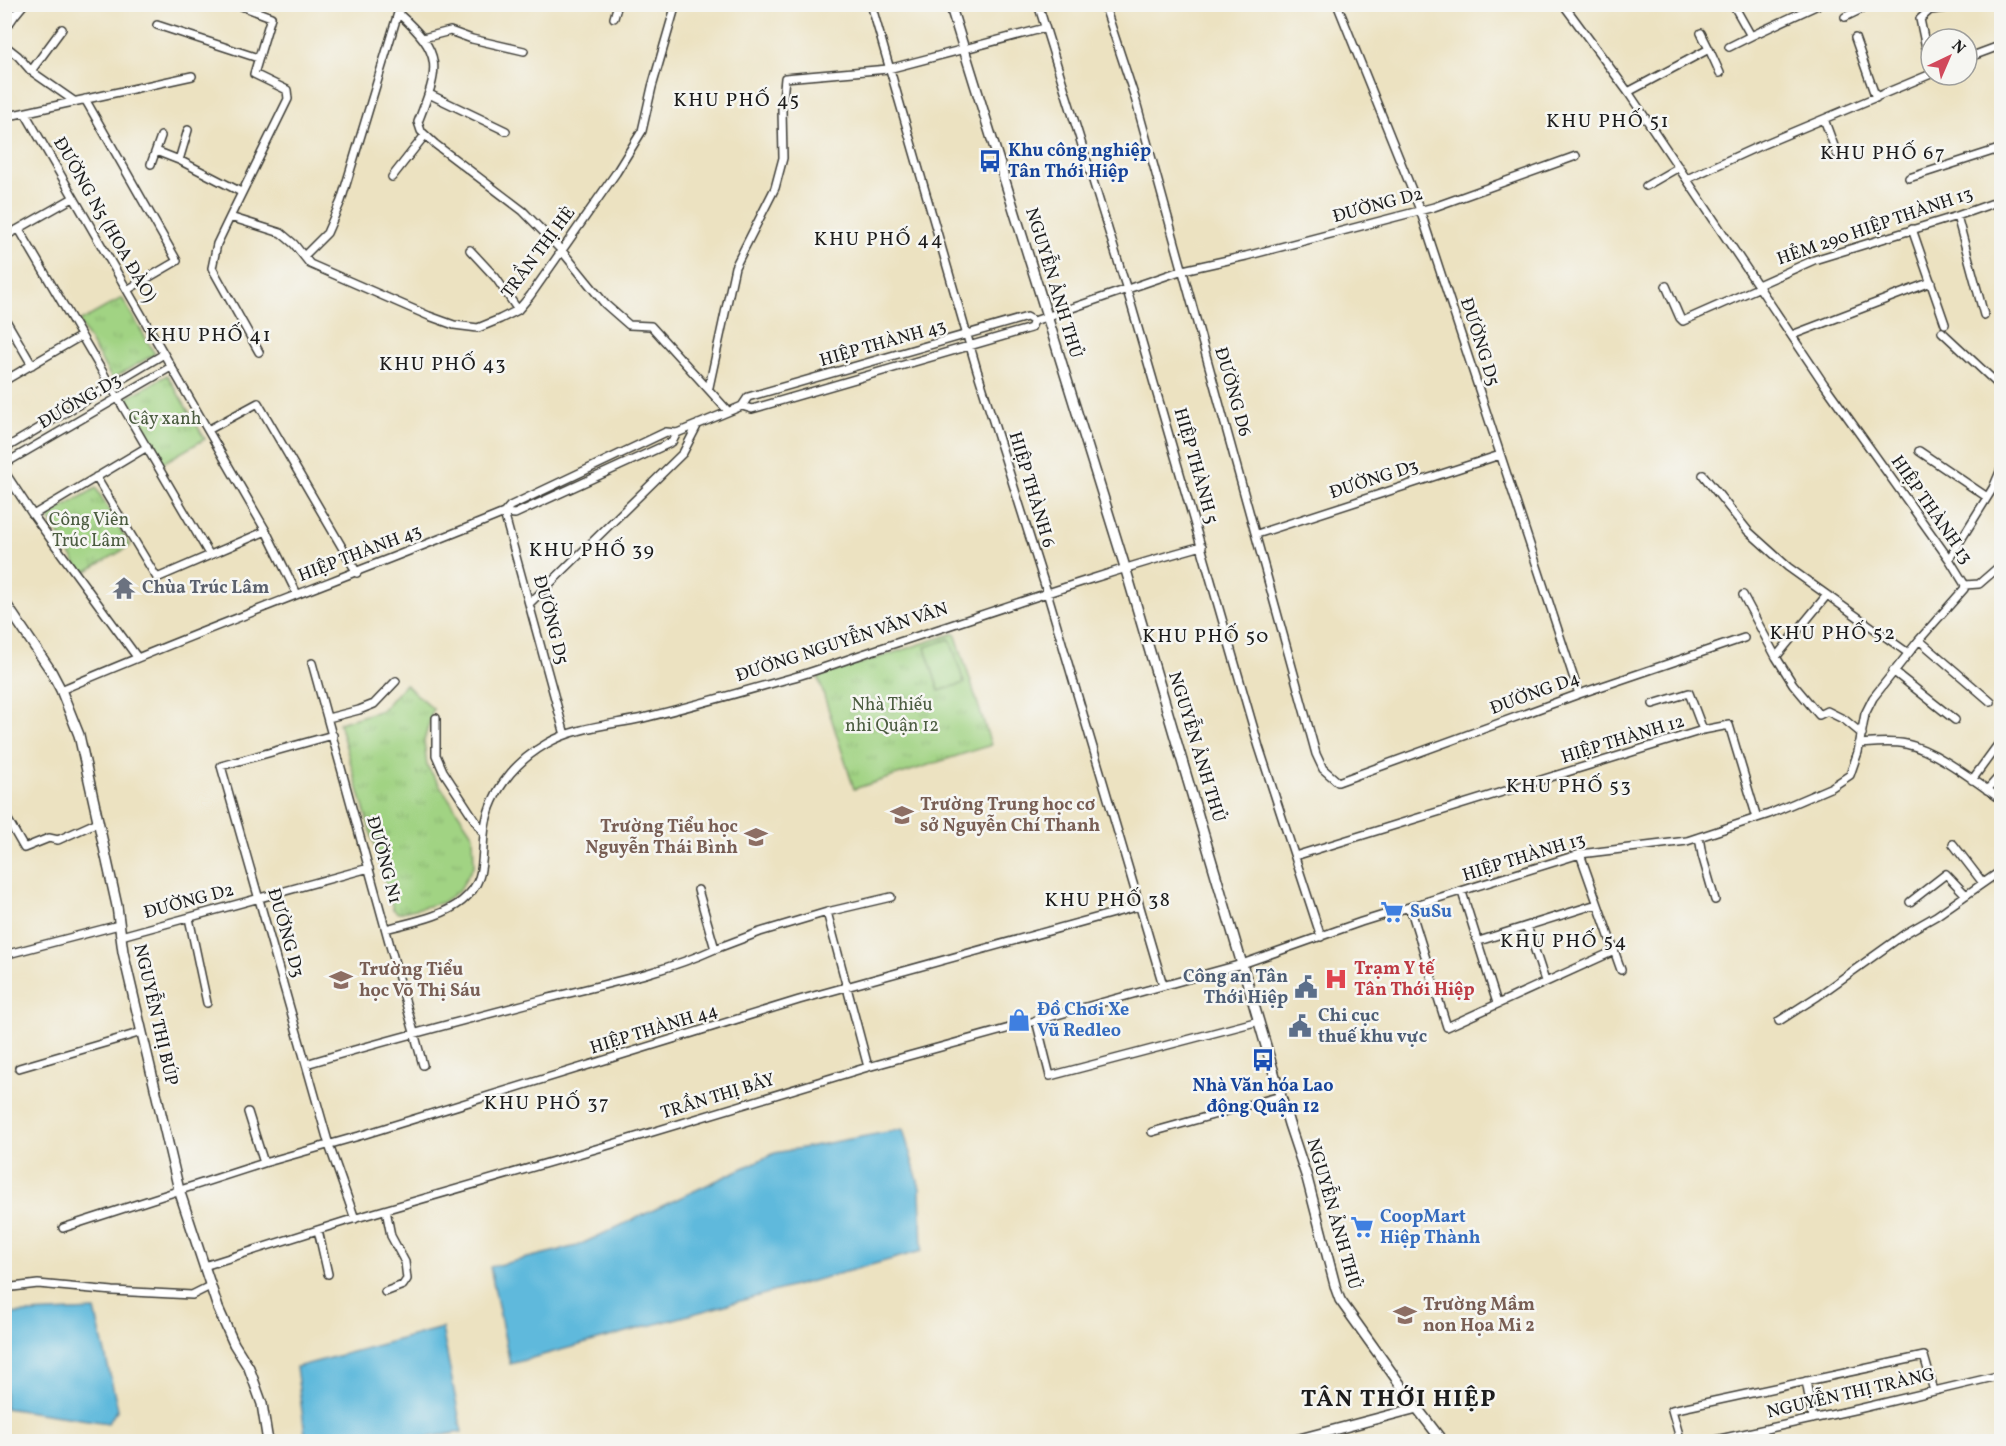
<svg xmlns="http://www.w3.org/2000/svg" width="2006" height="1446" viewBox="0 0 2006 1446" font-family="Vollkorn,serif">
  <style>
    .park { fill: url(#park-tufts); stroke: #5e7850; stroke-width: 1.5 }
    .pitch { fill: #a1d383; stroke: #5e7850; stroke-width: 1.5 }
    .water { fill: #5fb9dc; stroke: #3e6a7c; stroke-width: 1.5 }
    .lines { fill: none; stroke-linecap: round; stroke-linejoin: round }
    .street-casing { stroke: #3b3a35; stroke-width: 10 }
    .secondary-casing { stroke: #3b3a35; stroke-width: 12 }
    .street { stroke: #fff; stroke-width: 7 }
    .secondary { stroke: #fff; stroke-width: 9 }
    .labels { text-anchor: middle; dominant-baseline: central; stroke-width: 5; stroke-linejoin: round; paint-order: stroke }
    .transit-label { font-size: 18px; font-weight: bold; fill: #164399; stroke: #f6f6f2; text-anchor: start }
    .street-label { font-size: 18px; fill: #1c1c1c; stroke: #f6f6f2 }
    .park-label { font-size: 18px; fill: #4b5c40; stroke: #f6f6f2 }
    .worship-label { font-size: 18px; font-weight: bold; fill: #5b616d; stroke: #f6f6f2; text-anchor: start }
    .education-label { font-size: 18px; font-weight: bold; fill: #785e54; stroke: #f6f6f2; text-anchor: start }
    .shop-label { font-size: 18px; font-weight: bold; fill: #366cbe; stroke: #f6f6f2; text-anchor: start }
    .health-label { font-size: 18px; font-weight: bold; fill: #be3a42; stroke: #f6f6f2; text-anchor: start }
    .service-label { font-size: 18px; font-weight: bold; fill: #4e5e75; stroke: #f6f6f2; text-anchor: end }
    .neighbourhood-label { font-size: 20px; letter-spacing: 1.5px; fill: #1c1c1c; stroke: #f6f6f2 }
    .district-label { font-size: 24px; font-weight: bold; letter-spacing: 1.5px; fill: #1c1c1c; stroke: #f6f6f2 }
  </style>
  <defs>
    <pattern id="park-tufts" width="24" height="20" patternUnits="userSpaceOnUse" patternTransform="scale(1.5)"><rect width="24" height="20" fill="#a1d383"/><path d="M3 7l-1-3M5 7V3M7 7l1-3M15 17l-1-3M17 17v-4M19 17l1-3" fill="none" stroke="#8ab571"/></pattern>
  </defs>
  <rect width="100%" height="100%" fill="#f6f6f2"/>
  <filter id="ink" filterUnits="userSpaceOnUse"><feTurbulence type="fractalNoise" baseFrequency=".0167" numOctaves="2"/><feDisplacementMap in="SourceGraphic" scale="12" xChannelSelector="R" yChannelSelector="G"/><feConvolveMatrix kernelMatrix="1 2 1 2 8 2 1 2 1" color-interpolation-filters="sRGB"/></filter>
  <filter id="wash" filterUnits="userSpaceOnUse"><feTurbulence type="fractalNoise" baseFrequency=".008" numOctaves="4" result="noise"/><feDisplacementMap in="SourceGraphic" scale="24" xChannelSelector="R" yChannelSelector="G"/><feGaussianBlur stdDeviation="1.35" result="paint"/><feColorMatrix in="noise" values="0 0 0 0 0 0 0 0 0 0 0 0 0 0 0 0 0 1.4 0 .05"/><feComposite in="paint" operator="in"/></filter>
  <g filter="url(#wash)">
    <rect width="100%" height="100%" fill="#ece2c1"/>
    <path class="park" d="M122,298L155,354L112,379L79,322Z
      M167,375L205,439L163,463L125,399Z
      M96,488L130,546L82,574L48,516Z
      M955,633L991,745L854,789L818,677Z
      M405,684L433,709L424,741L427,766L473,835L474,865L459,891L441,903L398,913L393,909L339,723L382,710Z"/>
    <path class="pitch" d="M950,639L964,683L939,691L925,647Z"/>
    <path class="water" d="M903,1129L920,1188L922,1251L510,1364L490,1267L577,1246L775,1153Z
      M95,1310L118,1409L108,1423L5,1408V1314Z
      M442,1328L462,1432L401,1441H306L296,1367Z"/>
  </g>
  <g filter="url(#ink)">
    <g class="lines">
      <g class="street-casing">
        <path id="street" d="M871,4L977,370L1047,592L1163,985
          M1038,4L1127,290L1259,747L1321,937
          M1104,4L1135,98L1316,754L1323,769L1338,782L1579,694L1744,638
          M1337,4L1420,210L1579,694
          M1733,4L1751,36L1820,4
          M4,9L15,15L24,4
          M398,13C445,55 439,68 418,122L421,131L435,144L523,211L562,251L605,304L629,325L651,326L728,411
          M1845,17L1872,4
          M614,18L618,4
          M157,25L258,58
          M4,31L15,15
          M1701,33L1709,49
          M423,38L450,31L472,39L524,51
          M1855,38L1876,98
          M4,45L18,56L31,71L74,101
          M1729,47L1751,36
          M1967,58L2002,45
          M31,71L62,29
          M1931,72L1920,19L1930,10L1963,6
          M1628,92L1709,49L1720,73
          M429,94L506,131
          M85,99L177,261L127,290
          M25,113L266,531L297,594
          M4,117L192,76
          M1824,119L1837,154
          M156,151L179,160L241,192
          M179,160L188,130
          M151,164L161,136
          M392,177L425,135
          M1909,178L2002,148
          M1687,179L1757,147L1931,74
          M1646,186L1679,167
          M1957,216L1984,315
          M230,217L288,99L287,90L254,74L271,17L236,4
          M19,229L209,554
          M1912,229L1945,324
          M4,237L73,198
          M470,250L496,278L518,310
          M304,256L327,233L341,201L398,13V4
          M1758,285L1814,260L1957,216L2002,200
          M1666,286L1680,318L1683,321L1760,287
          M4,317L32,365
          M1942,332L2002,388
          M1792,335L1931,282
          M259,352L212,268L217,244L230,217L281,233L294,244L310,264L429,316L454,325L478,328L500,319L518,310L530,296L616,173L642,131L652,87L676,4
          M4,381L81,336
          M709,387L735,267L775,188L783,158L782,109L785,78L888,69L1045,28
          M742,406L752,409L1031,328L1034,321L1183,270L1246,256L1434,207L1576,156
          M208,430L258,403L357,573
          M4,449L164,354
          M1919,451L1987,497
          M4,464L171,367
          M4,471L33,515L137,657
          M1703,475L1748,531L1788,567L1908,653
          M96,477L157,578L266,531
          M504,513L510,506L666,432L677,433L742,406L748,397L1027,317L1034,321
          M504,513L565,735
          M33,515L147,447
          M1257,534L1500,455
          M1949,559L1993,488L2002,467
          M1965,585L1979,584L2002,564
          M1743,595L1776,657L1793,684L1819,715L1827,711L1845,720L1862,734
          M530,603L683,453L698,424
          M1919,640L1991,702
          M1776,657L1827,595
          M312,663L423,1065
          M1893,671L1955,720
          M61,690C207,627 357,573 504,513L515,514L672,442L677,433
          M1653,704L1689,693L1703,730
          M328,718L359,710L374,704L396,681
          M436,718V755L443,771L484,834
          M333,735L221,766L329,1145L355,1219
          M1859,744C1874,743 1891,741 1906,744C1936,750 1976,782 2002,800
          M1972,780L2002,739
          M1987,790L2002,773
          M4,813L24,848L49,838L58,840L98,822
          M1699,837L1702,855L1715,900
          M1953,844L1983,883
          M1580,854L1621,970
          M1295,856L1703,730L1729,725L1757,818
          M4,890H6
          M1462,892L1497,1003
          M1910,902L1946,874L1966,895
          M1410,907L1447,1027L1614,951
          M189,918L207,1003
          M1527,926L1545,981
          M386,929C411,922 442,917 462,901C486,881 481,863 484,835C487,796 513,763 546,744C574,727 611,725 643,718C693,706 742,692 791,678C823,669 855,656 887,646C992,612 1096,575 1202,546
          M121,936L369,868
          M1479,941L1597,904
          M715,949L760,932L827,912
          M4,955L119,925
          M1036,1020L1050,1076L1259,1021
          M1779,1021L1818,996L1906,933L1936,916L2002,870
          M306,1064C387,1040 468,1019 549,998C605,984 662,973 715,949L698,890
          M868,1067L827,912L891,897
          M19,1068L142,1032
          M248,1112L264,1163
          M1152,1132L1281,1096
          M63,1228L264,1163L359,1136L799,1000L1139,906
          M318,1230L328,1274
          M204,1266L346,1221L606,1146L868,1067L1242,964L1361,922L1580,854L1687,841L1769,814L1832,787L1850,775L1858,752L1865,714L1873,698L1919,640L1964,589L1965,585L1949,559L1824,384L1628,92L1563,4
          M4,1288L38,1284L113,1291L192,1295L210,1286
          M385,1292L403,1285L407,1279L405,1262L391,1236L386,1210
          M1806,1381L1813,1419
          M1681,1442L1672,1410L1924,1356L1934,1391
          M1706,1442L1858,1409L2002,1375"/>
      </g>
      <g class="secondary-casing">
        <path id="secondary" d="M950,4L1125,567L1289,1124L1307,1178L1336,1289L1340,1300L1417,1408L1443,1442
          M4,601L51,671L61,690L79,735L117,906L123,952L179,1190L218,1308L234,1344L249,1368L262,1404L268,1442
          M1288,1442L1417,1408"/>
      </g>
      <use href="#street" class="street"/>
      <use href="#secondary" class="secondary"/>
    </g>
  </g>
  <defs>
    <g id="bus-bare" transform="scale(1.8)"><path d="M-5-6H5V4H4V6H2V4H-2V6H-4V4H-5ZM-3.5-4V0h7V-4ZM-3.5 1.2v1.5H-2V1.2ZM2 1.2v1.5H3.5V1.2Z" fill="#1a4fb4" stroke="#f6f6f2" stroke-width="2.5" paint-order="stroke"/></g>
    <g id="temple-bare" transform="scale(1.8)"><path d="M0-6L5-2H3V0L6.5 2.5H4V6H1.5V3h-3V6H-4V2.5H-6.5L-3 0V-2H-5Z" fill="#6b7280" stroke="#f6f6f2" stroke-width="2.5" paint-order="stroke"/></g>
    <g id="school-bare" transform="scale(1.8)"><path d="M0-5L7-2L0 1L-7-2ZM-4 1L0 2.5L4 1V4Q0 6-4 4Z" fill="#8d6e63" stroke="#f6f6f2" stroke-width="2.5" paint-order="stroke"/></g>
    <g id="supermarket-bare" transform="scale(1.8)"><path d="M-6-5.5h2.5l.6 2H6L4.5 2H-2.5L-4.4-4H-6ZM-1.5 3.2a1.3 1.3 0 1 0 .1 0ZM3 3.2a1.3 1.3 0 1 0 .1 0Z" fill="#3f7fe0" stroke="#f6f6f2" stroke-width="2.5" paint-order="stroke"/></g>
    <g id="hospital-bare" transform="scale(1.8)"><path d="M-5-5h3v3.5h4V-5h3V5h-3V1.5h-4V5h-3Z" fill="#e0444e" stroke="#f6f6f2" stroke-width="2.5" paint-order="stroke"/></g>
    <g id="civic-bare" transform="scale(1.8)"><path d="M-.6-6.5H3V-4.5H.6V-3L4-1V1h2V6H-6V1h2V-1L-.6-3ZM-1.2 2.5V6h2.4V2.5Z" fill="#5c6f8a" stroke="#f6f6f2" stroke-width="2.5" paint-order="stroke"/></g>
    <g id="shop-bare" transform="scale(1.8)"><path d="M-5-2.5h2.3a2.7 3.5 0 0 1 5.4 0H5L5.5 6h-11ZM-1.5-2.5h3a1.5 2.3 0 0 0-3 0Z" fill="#3f7fe0" stroke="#f6f6f2" stroke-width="2.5" paint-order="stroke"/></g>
  </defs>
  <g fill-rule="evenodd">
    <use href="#bus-bare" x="990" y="161"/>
    <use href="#temple-bare" x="124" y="588"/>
    <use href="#school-bare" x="902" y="815"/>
    <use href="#school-bare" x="756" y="837"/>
    <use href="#supermarket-bare" x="1392" y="912"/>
    <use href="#hospital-bare" x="1336" y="979"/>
    <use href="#school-bare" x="341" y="980"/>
    <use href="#civic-bare" x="1306" y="987"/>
    <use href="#shop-bare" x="1019" y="1020"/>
    <use href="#civic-bare" x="1300" y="1026"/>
    <use href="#bus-bare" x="1263" y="1060"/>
    <use href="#supermarket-bare" x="1362" y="1227"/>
    <use href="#school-bare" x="1405" y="1315"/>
  </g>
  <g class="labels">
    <g class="transit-label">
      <text x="1008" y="151">Khu công nghiệp<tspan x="1008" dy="21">Tân Thới Hiệp</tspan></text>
      <text x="1263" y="1086" text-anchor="middle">Nhà Văn hóa Lao<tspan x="1263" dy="21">động Quận 12</tspan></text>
    </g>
    <g class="street-label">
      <text transform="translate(1378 206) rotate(-15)">ĐƯỜNG D2</text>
      <text transform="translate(104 220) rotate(60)">ĐƯỜNG N5 (HOA ĐÀO)</text>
      <text transform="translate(1875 227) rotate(-19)">HẺM 290 HIỆP THÀNH 13</text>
      <text transform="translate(539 253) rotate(-53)">TRẦN THỊ HÈ</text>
      <text transform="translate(1053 283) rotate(73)">NGUYỄN ẢNH THỦ</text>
      <text transform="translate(1479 342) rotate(72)">ĐƯỜNG D5</text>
      <text transform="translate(883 344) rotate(-16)">HIỆP THÀNH 43</text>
      <text transform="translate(1232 392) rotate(74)">ĐƯỜNG D6</text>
      <text transform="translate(80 402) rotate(-30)">ĐƯỜNG D3</text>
      <text transform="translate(1195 466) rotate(74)">HIỆP THÀNH 5</text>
      <text transform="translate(1374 480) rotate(-18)">ĐƯỜNG D3</text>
      <text transform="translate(1031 490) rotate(73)">HIỆP THÀNH 6</text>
      <text transform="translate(1931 510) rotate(55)">HIỆP THÀNH 13</text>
      <text transform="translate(360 554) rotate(-21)">HIỆP THÀNH 43</text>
      <text transform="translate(550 620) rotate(75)">ĐƯỜNG D5</text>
      <text transform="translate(842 643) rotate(-18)">ĐƯỜNG NGUYỄN VĂN VÂN</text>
      <text transform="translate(1535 694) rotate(-20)">ĐƯỜNG D4</text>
      <text transform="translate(1623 740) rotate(-17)">HIỆP THÀNH 12</text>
      <text transform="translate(1196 747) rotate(73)">NGUYỄN ẢNH THỦ</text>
      <text transform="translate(1524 858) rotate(-17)">HIỆP THÀNH 13</text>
      <text transform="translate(383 860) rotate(75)">ĐƯỜNG N1</text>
      <text transform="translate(189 902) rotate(-15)">ĐƯỜNG D2</text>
      <text transform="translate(285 933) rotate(74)">ĐƯỜNG D3</text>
      <text transform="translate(155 1015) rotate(77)">NGUYỄN THỊ BÚP</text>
      <text transform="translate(654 1030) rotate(-17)">HIỆP THÀNH 44</text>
      <text transform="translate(718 1097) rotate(-17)">TRẦN THỊ BẢY</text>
      <text transform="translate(1333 1214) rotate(74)">NGUYỄN ẢNH THỦ</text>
      <text transform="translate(1851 1394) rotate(-13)">NGUYỄN THỊ TRÀNG</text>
    </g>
    <g class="park-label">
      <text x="165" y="419">Cây xanh</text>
      <text x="89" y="520">Công Viên<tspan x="89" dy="21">Trúc Lâm</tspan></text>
      <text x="892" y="705">Nhà Thiếu<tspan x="892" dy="21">nhi Quận 12</tspan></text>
    </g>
    <g class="worship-label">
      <text x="142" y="588">Chùa Trúc Lâm</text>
    </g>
    <g class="education-label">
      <text x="920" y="805">Trường Trung học cơ<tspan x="920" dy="21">sở Nguyễn Chí Thanh</tspan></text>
      <text x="738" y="827" text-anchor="end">Trường Tiểu học<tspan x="738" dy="21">Nguyễn Thái Bình</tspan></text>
      <text x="359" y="970">Trường Tiểu<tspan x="359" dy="21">học Võ Thị Sáu</tspan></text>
      <text x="1423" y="1305">Trường Mầm<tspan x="1423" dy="21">non Họa Mi 2</tspan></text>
    </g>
    <g class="shop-label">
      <text x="1410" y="912">SuSu</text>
      <text x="1037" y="1010">Đồ Chơi Xe<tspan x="1037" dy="21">Vũ Redleo</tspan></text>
      <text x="1380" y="1217">CoopMart<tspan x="1380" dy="21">Hiệp Thành</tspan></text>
    </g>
    <g class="health-label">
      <text x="1354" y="969">Trạm Y tế<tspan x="1354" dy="21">Tân Thới Hiệp</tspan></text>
    </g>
    <g class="service-label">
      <text x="1288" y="977">Công an Tân<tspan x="1288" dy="21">Thới Hiệp</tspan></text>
      <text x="1318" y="1016" text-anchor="start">Chi cục<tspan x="1318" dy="21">thuế khu vực</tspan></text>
    </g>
    <g class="neighbourhood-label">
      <text x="737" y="101">KHU PHỐ 45</text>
      <text x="1608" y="122">KHU PHỐ 51</text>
      <text x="1883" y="154">KHU PHỐ 67</text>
      <text x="879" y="240">KHU PHỐ 44</text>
      <text x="209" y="336">KHU PHỐ 41</text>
      <text x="443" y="365">KHU PHỐ 43</text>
      <text x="592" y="551">KHU PHỐ 39</text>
      <text x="1833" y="634">KHU PHỐ 52</text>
      <text x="1206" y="637">KHU PHỐ 50</text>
      <text x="1569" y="787">KHU PHỐ 53</text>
      <text x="1108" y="901">KHU PHỐ 38</text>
      <text x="1564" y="942">KHU PHỐ 54</text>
      <text x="547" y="1104">KHU PHỐ 37</text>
    </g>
    <g class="district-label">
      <text x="1399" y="1400">TÂN THỚI HIỆP</text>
    </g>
  </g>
  <rect width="2006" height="1446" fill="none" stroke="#f6f6f2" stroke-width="24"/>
  <g transform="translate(1949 57) rotate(44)"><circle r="28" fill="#f6f6f2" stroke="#9f9f9c" stroke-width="1.5"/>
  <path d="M0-4.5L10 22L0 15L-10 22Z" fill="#d1495b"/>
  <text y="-9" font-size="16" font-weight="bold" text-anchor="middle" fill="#1c1c1c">N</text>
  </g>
</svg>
